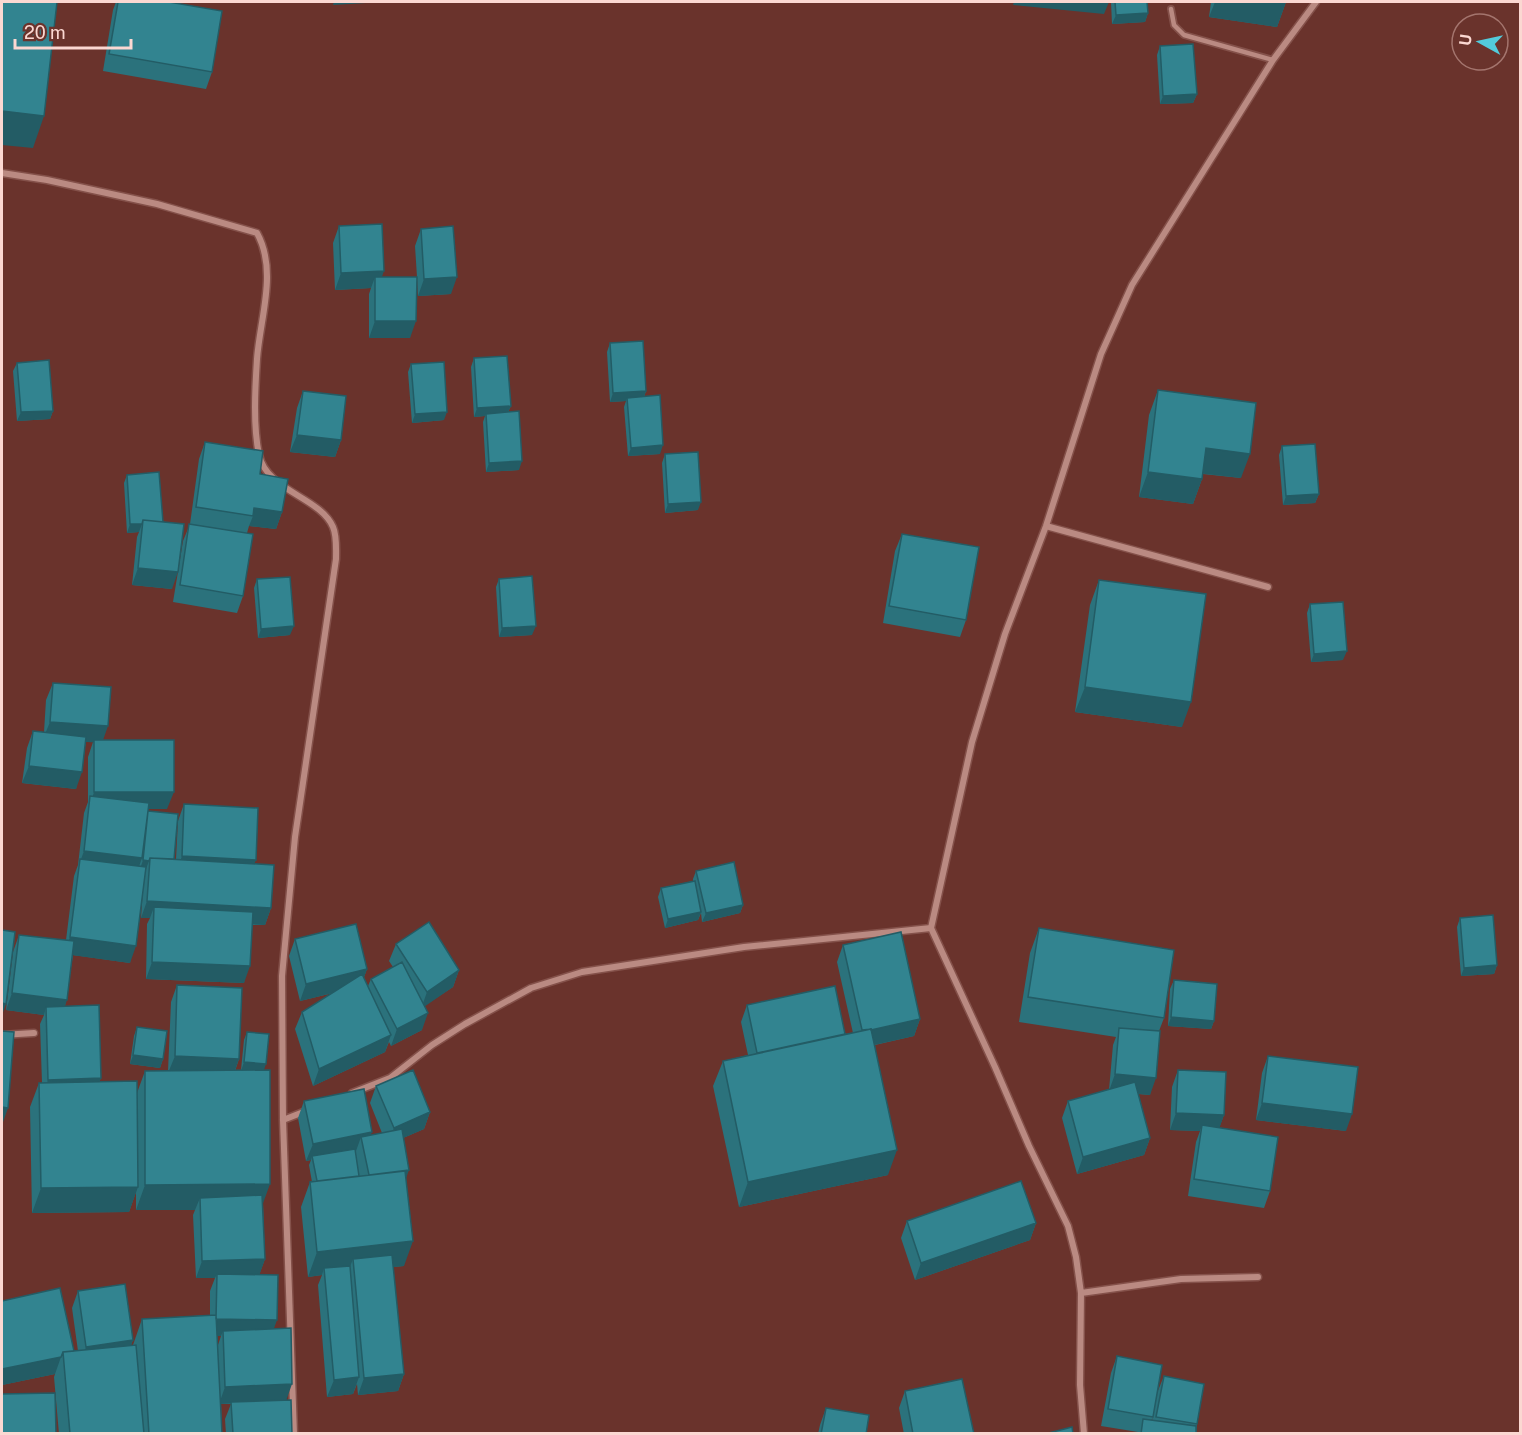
<svg xmlns="http://www.w3.org/2000/svg" width="1522" height="1435" viewBox="0 0 1522 1435" font-family="'Public Sans',sans-serif">
  <style>
    .lines { fill: none; stroke-linecap: round; stroke-linejoin: round }
    .lane-casing { stroke: #84514a; stroke-width: 8 }
    .street-casing { stroke: #84514a; stroke-width: 9 }
    .lane { stroke: #ba8a82; stroke-width: 4.5 }
    .street { stroke: #ba8a82; stroke-width: 6 }
    .wall { fill: #2b727c; fill-rule: evenodd }
    .shaded-wall { fill: #235c65 }
    .building { fill: #328490; stroke: #235c65; stroke-width: 1.5 }
  </style>
  <rect width="100%" height="100%" fill="#6a332c"/>
  <g class="lines">
    <g class="lane-casing">
      <path id="lane" d="M1171,9L1174,25L1184,35L1273,60"/>
    </g>
    <g class="street-casing">
      <path id="street" d="M2,173L47,180L157,204L257,233C278,271 260,318 257,359C255,390 253,425 259,455C267,491 320,497 333,527C337,536 336,550 336,559L295,837L282,976L283,1120L294,1434
        M1046,526L1268,587
        M931,928L972,742L1005,634L1046,526L1101,354L1132,285L1273,60L1316,2
        M2,1035L34,1033
        M352,1093L390,1078L432,1045L465,1024L531,988L582,972L744,947L931,928L995,1067L1029,1146L1068,1226L1076,1257L1081,1293L1080,1385L1084,1434
        M283,1120L306,1111
        M1081,1293L1181,1279L1258,1277"/>
    </g>
    <use href="#lane" class="lane"/>
    <use href="#street" class="street"/>
  </g>
  <path class="wall" d="M116,2H169L212,72L206,89L103,71L113,10Z
    M1111,2H1147L1148,13L1145,22L1112,24Z
    M1211,2H1286L1277,27L1209,17Z
    M1160,46L1197,94L1193,103L1160,104L1157,55Z
    M339,226L382,277H417L415,246L421,229L451,294L418,296L417,277L410,338H369V294L371,288L335,290L333,243Z
    M610,343L646,391L644,397L660,454L628,456L624,407L626,401L610,402L607,352Z
    M474,358L511,406L508,412L519,470L486,472L483,422L485,416L474,417L471,367Z
    M17,363L53,411L50,419L17,421L13,371Z
    M411,364L444,420L412,423L408,372Z
    M1158,390L1241,478L1203,474L1202,479L1193,504L1139,497L1149,415Z
    M303,391L341,440L335,457L290,452L297,408Z
    M205,442L260,474L282,512L276,529L249,526L247,533L243,596L237,613L173,602L183,541L190,524L199,459Z
    M1282,446L1319,494L1315,503L1283,505L1279,455Z
    M665,454L698,510L665,513L662,463Z
    M127,475L163,522L172,589L132,585L137,537L139,532L127,533L124,483Z
    M902,534L966,620L960,637L883,623L895,551Z
    M257,579L290,635L258,638L254,588Z
    M499,579L532,635L499,637L496,587Z
    M1099,580L1182,727L1075,712L1090,605Z
    M1310,604L1343,660L1311,662L1307,613Z
    M53,683L102,740L167,809H148V811L174,859H176L178,821L184,804L254,864L271,908L265,925H252L244,983L146,979L147,924L150,918H141L143,887L130,963L73,955L65,1006L101,1078L99,1082L137,1093L145,1071H168L171,1002L177,985L239,1059L235,1071L241,1070L244,1040L247,1032L264,1070L263,1204L265,1259L259,1275L274,1329L292,1434H226L225,1419L231,1404H221L222,1434H59L54,1377L55,1374L2,1385V1301L74,1351H78L72,1308L78,1291L133,1340L131,1345H133L142,1319L210,1315V1291L215,1278H196L193,1215L195,1210H136V1192L129,1212L32,1213L30,1107L39,1083H42L40,1024L44,1015L6,1010L13,952L19,935L66,940L74,876L78,865L84,813L88,802V757L93,742H86L76,789L22,783L27,748L33,731L44,732L46,700ZM217,1336H221L218,1345Z
    M696,871L743,905L740,913L702,922L701,913L698,920L665,928L658,897L661,888L693,881V879Z
    M1460,918L1497,965L1494,974L1461,976L1457,927Z
    M1039,928L1164,1018L1159,1031L1150,1095L1138,1094L1150,1138L1144,1155L1077,1174L1062,1118L1068,1101L1109,1090L1113,1045L1116,1037L1019,1022L1030,953Z
    M295,939L367,969L364,977L368,986L371,979L393,967L389,961L396,944L459,970L453,987L424,1006L422,1030L391,1046L389,1042L385,1052L313,1086L295,1029L302,1012L333,993L300,1001L289,956Z
    M843,945L920,1019L914,1036L875,1045L888,1175L739,1207L713,1086L723,1061L748,1055L741,1022L747,1005L845,1034L853,1033L837,962Z
    M1174,980L1214,1021L1211,1029L1168,1026L1170,989Z
    M137,1027L163,1059L160,1068L130,1064L134,1036Z
    M1268,1056L1346,1131L1256,1120L1262,1073Z
    M1178,1070L1224,1115L1219,1128L1270,1191L1264,1208L1188,1196L1196,1142L1200,1131L1170,1130L1172,1087Z
    M376,1086L430,1112L424,1129L403,1138L406,1180L404,1266L393,1267L404,1374L398,1391L358,1395L357,1384L353,1394L327,1397L318,1285L322,1275L308,1277L301,1207L310,1182H312L309,1165L311,1160L306,1161L298,1118L304,1101L371,1135L382,1133L370,1103Z
    M907,1221L1036,1223L1030,1240L915,1280L901,1238Z
    M1117,1356L1153,1417L1151,1421H1152L1157,1393L1164,1376L1197,1424L1196,1434H1138V1432L1101,1426L1111,1373Z
    M905,1391L974,1434H904L899,1408Z
    M826,1408L866,1434H818L820,1425Z"/>
  <path class="shaded-wall" d="M334,2H367L366,3L333,5Z
    M1014,2H1109L1104,14L1013,5Z
    M1215,2H1286L1277,27L1209,17Z
    M1148,13L1145,22L1112,24L1116,15Z
    M1197,94L1193,103L1160,104L1163,96Z
    M2,111L44,116L33,148L2,145Z
    M384,271L378,288L375,277L371,288L335,290L341,273Z
    M457,277L451,294L418,296L424,279Z
    M375,321H416L410,338H369Z
    M646,391L643,400L627,398L626,401L610,402L613,393Z
    M511,406L507,414H486L485,416L474,417L477,408Z
    M53,411L50,419L17,421L21,412Z
    M447,412L444,420L412,423L415,414Z
    M297,435L341,440L335,457L290,452Z
    M663,445L660,454L628,456L631,448Z
    M1206,448L1250,454L1241,478L1197,473Z
    M522,461L519,470L486,472L489,463Z
    M1148,472L1202,479L1193,504L1139,497Z
    M1319,494L1315,503L1283,505L1286,496Z
    M701,502L698,510L665,513L668,504Z
    M254,508L282,512L276,529L249,526L253,516Z
    M130,524H142L139,532L127,533Z
    M138,568L178,572L172,589L132,585Z
    M294,626L290,635L258,638L261,629Z
    M536,626L532,635L499,637L502,628Z
    M1347,651L1343,660L1311,662L1314,654Z
    M1085,687L1191,702L1182,727L1075,712Z
    M50,722L108,726L102,743L43,739Z
    M29,766L82,772L76,789L22,783Z
    M94,792H174L167,809H89Z
    M84,851L142,858L136,875L80,862Z
    M182,856L256,860L249,877L176,873Z
    M143,860L149,861L146,869H140Z
    M147,901L271,908L265,925L153,919L154,907L150,918H141Z
    M743,905L740,913L702,922L706,913Z
    M701,912L698,920L665,928L668,919Z
    M70,937L136,946L130,963L64,954Z
    M152,962L250,966L244,983L146,979Z
    M1497,965L1494,974L1461,976L1464,968Z
    M367,969L361,986L300,1001L306,984Z
    M459,970L453,987L421,1009L427,992Z
    M12,993L67,1000L61,1017L46,1007L44,1015L6,1010Z
    M2,1003L6,1004L2,1015Z
    M428,1013L422,1030L391,1046L397,1029Z
    M1171,1017L1214,1021L1211,1029L1168,1026Z
    M920,1019L914,1036L856,1049L863,1032Z
    M391,1035L385,1052L313,1086L319,1069Z
    M133,1055L163,1059L160,1068L130,1064Z
    M175,1056L239,1059L233,1076L168,1073Z
    M244,1062L266,1064L263,1073L241,1071Z
    M1115,1074L1156,1078L1150,1095L1109,1091Z
    M101,1078L94,1095L42,1097L48,1080Z
    M1262,1103L1352,1114L1346,1131L1256,1120Z
    M2,1107L8,1108L2,1125Z
    M430,1112L424,1129L387,1145L394,1128Z
    M1176,1113L1224,1115L1218,1132L1202,1125L1200,1131L1170,1130Z
    M372,1132L365,1149L361,1137L356,1151L313,1160L312,1156L311,1160L306,1161L313,1144Z
    M1150,1138L1144,1155L1077,1174L1083,1157Z
    M897,1150L888,1175L739,1207L748,1182Z
    M409,1170L403,1187L369,1178Z
    M270,1184L261,1209L200,1198L195,1210H136L145,1185Z
    M138,1187L129,1212L32,1213L41,1188Z
    M1036,1223L1030,1240L915,1280L921,1263Z
    M413,1241L404,1266L354,1271L353,1259L348,1272L324,1268L322,1275L308,1277L317,1252Z
    M265,1259L259,1276L217,1274L215,1278H196L202,1261Z
    M215,1319L277,1320L271,1337L223,1331L221,1336H209Z
    M133,1340L127,1357L80,1364L86,1347Z
    M61,1357L55,1374L2,1385V1369Z
    M404,1374L398,1391L358,1395L364,1378Z
    M359,1377L353,1394L327,1397L334,1380Z
    M292,1384L286,1401L219,1404L225,1387Z"/>
  <path class="building" d="M2,2H57L44,116L2,111Z
    M118,2H169L222,11L212,72L109,54Z
    M1115,2H1147L1148,13L1116,15Z
    M1193,44L1197,94L1163,96L1160,46Z
    M382,224L384,271L341,273L339,226Z
    M453,226L457,277L424,279L421,229Z
    M375,277H417L416,321H375Z
    M643,341L646,391L613,393L610,343Z
    M507,356L511,406L477,408L474,358Z
    M49,360L53,411L21,412L17,363Z
    M444,362L447,412L415,414L411,364Z
    M1158,390L1256,403L1250,454L1206,448L1202,479L1148,472Z
    M303,391L346,396L341,440L297,435Z
    M660,395L663,445L631,448L627,398Z
    M519,411L522,461L489,463L486,414Z
    M205,442L263,451L260,474L288,479L282,512L254,508L253,516L196,507Z
    M1315,444L1319,494L1286,496L1282,446Z
    M698,452L701,502L668,504L665,454Z
    M159,472L163,522L143,520L142,524H130L127,475Z
    M143,520L184,524L178,572L138,568Z
    M189,524L253,534L243,596L180,585Z
    M902,534L979,547L966,620L889,606Z
    M532,576L536,626L502,628L499,579Z
    M290,577L294,626L261,629L257,579Z
    M1099,580L1206,594L1191,702L1085,687Z
    M1343,602L1347,651L1314,654L1310,604Z
    M53,683L111,687L108,726L50,722Z
    M33,731L86,737L82,772L29,766Z
    M94,740H174V792H94Z
    M90,796L149,803L142,858L84,851Z
    M184,804L258,808L256,860L182,856Z
    M148,811L178,814L174,859L150,858L149,861L143,860Z
    M150,858L274,865L271,908L147,901Z
    M80,859L146,867L136,946L70,937Z
    M734,862L743,905L706,913L696,871Z
    M695,881L701,912L668,919L661,888Z
    M154,907L253,912L250,966L152,962Z
    M1493,915L1497,965L1464,968L1460,918Z
    M429,922L459,970L427,992L396,944Z
    M356,924L367,969L306,984L295,939Z
    M1039,928L1174,950L1164,1018L1028,997Z
    M2,930L15,932L6,1004L2,1003Z
    M901,932L920,1019L871,1030V1029L862,1030L843,945Z
    M19,935L74,941L67,1000L12,993Z
    M402,962L428,1013L397,1029L371,979Z
    M362,974L391,1035L319,1069L302,1012Z
    M1174,980L1217,984L1214,1021L1171,1017Z
    M177,985L242,988L239,1059L175,1056Z
    M835,986L845,1034L757,1053L747,1005Z
    M99,1005L101,1078L48,1080L46,1007Z
    M137,1027L167,1031L163,1059L133,1055Z
    M1119,1028L1160,1031L1156,1078L1115,1074Z
    M871,1029L897,1150L748,1182L723,1061Z
    M2,1031L14,1032L8,1108L2,1107Z
    M247,1032L269,1034L266,1064L244,1062Z
    M1268,1056L1358,1067L1352,1114L1262,1103Z
    M270,1070V1184L145,1185V1071Z
    M413,1070L430,1112L394,1128L376,1086Z
    M1178,1070L1226,1072L1224,1115L1176,1113Z
    M137,1081L138,1187L41,1188L39,1083Z
    M1135,1082L1150,1138L1083,1157L1068,1101Z
    M364,1089L372,1132L313,1144L304,1101Z
    M1202,1125L1278,1137L1270,1191L1194,1179Z
    M402,1129L409,1170L369,1175L361,1137Z
    M355,1149L359,1176L317,1181L312,1156Z
    M405,1171L413,1241L317,1252L310,1182Z
    M1021,1181L1036,1223L921,1263L907,1221Z
    M262,1195L265,1259L202,1261L200,1198Z
    M392,1255L404,1374L364,1378L353,1259Z
    M350,1266L359,1377L334,1380L324,1268Z
    M217,1274L278,1275L277,1320L216,1319Z
    M125,1284L133,1340L86,1347L78,1291Z
    M60,1288L74,1351L63,1352L61,1357L2,1369V1301Z
    M216,1315L222,1434H149L142,1319Z
    M291,1328L292,1384L225,1387L223,1331Z
    M136,1345L144,1434H70L63,1352Z
    M1117,1356L1162,1365L1153,1417L1108,1409Z
    M1164,1376L1204,1384L1197,1424L1156,1417Z
    M962,1379L974,1434H913L905,1391Z
    M55,1393L56,1434H2V1394Z
    M291,1400L292,1434H233L231,1402Z
    M826,1408L869,1415L866,1434H821Z
    M1143,1419L1196,1426V1434H1141Z
    M1072,1427L1073,1434H1045Z"/>
  <rect width="1522" height="1435" fill="none" stroke="#fbd8d2" stroke-width="6"/>
  <g transform="translate(1480 42) rotate(278)"><circle r="28" fill="#6a332c" stroke="#a4756e" stroke-width="1.5"/>
  <path d="M0-4.5L10 22L0 15L-10 22Z" fill="#53cbdb"/>
  <text y="-9" font-size="16" font-weight="bold" text-anchor="middle" fill="#fbd8d2">U</text>
  </g>
  <path d="M15 39v9h116v-9" fill="none" stroke="#fbd8d2" stroke-width="3"/>
  <text x="24" y="39" font-size="18" fill="#fbd8d2" stroke="#6a332c" stroke-width="4.5" paint-order="stroke">20 m</text>
</svg>
